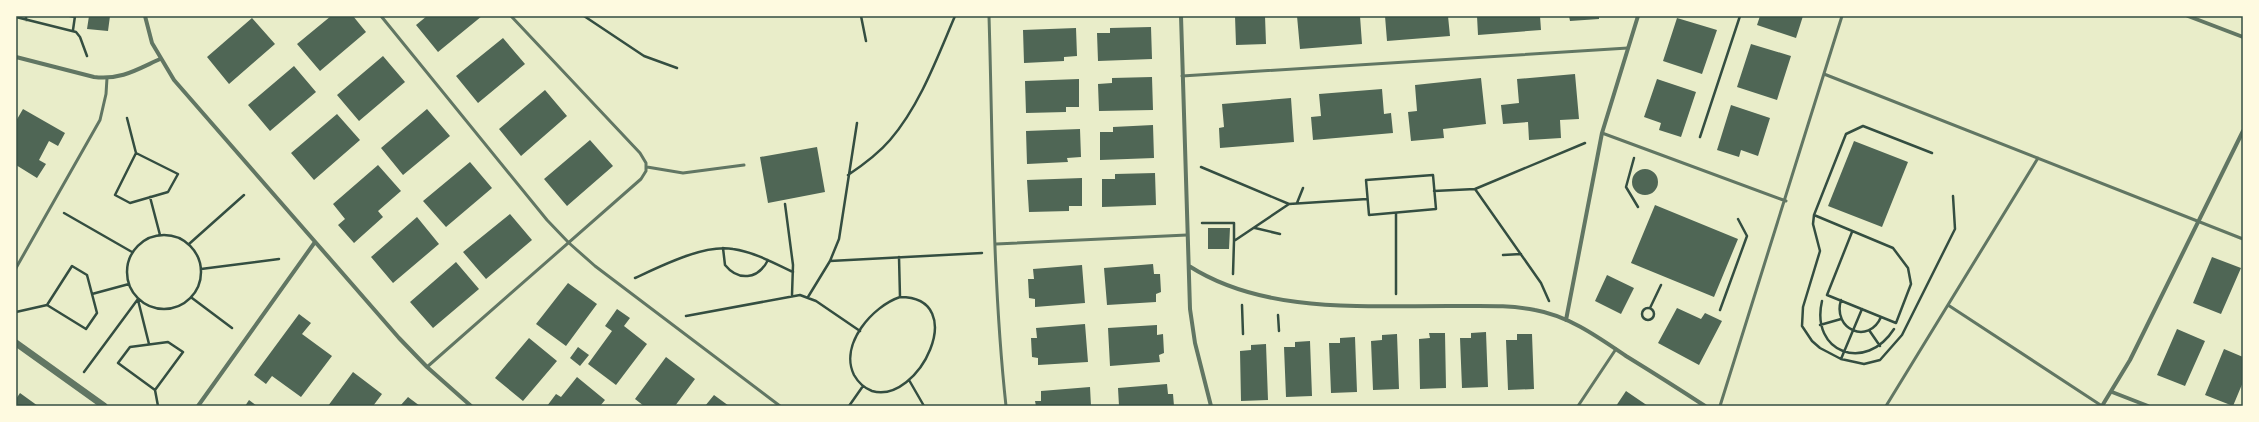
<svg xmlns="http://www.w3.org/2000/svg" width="2259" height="422" viewBox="0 0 2259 422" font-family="Bitter,serif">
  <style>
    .building { fill: #4f6655 }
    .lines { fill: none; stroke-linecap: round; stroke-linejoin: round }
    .path { stroke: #344e41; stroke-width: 2.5 }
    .service { stroke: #617663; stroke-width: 3 }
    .minor { stroke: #617663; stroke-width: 4 }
    .tertiary { stroke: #617663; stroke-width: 7 }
    .neatline { fill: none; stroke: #344e41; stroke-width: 1.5 }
  </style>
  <rect width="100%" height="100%" fill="#e9edc9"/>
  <path class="building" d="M89,16H110L108,31L87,29Z
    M331,16H353L366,32L320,71L297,44Z
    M427,16H482L438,52L416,25Z
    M1235,16H1265L1266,44L1236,45Z
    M1297,16H1360L1362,44L1300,49Z
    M1385,16H1448L1450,36L1387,41Z
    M1477,16H1540L1541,30L1478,35Z
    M1569,16H1599V19L1570,21Z
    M1760,16H1803L1796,38L1757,25Z
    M252,18L275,44L229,84L207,57Z
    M1677,18L1717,30L1702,74L1663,61Z
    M1151,27L1152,59L1098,61L1097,33H1110V28Z
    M1076,28L1077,56L1064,57V61L1024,63L1023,30Z
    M503,38L525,64L478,103L456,76Z
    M1751,44L1791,56L1777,100L1737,87Z
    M383,56L405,82L359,121L337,95Z
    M294,66L316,92L270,131L248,105Z
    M1575,74L1579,119L1560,120L1561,138L1529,140L1528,122L1503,124L1501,105L1519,103L1517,79Z
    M1152,77L1153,110L1099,111L1098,84L1112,83V78Z
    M1481,78L1486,124L1443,129L1444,138L1411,141L1408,112L1417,111L1415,85Z
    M1079,79V107H1066V112L1026,113L1025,81Z
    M1657,79L1696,92L1681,137L1659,130L1661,123L1644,117Z
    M1382,89L1384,114L1391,113L1393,133L1313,140L1311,117L1321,116L1319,94Z
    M545,90L567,116L521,156L499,129Z
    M1291,98L1294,142L1220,148L1219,128L1224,127L1222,104Z
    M1731,105L1770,118L1758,156L1741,150L1739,157L1717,150Z
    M23,109L65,133L58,146L49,141L39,160L46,164L37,178L16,165V121Z
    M427,109L450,136L403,175L381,148Z
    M337,114L360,140L314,180L291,153Z
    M1153,125L1154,158L1100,160V132H1113V127Z
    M1080,129L1081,157L1067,158L1068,162L1027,164L1026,131Z
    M590,140L613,166L567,206L544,179Z
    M1854,141L1908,162L1882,227L1828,206Z
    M817,147L825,192L768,203L760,157Z
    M470,162L492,188L446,227L423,201Z
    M378,165L401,191L378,211L383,217L354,243L338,225L345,219L333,204Z
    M1632 182a13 13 0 1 1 26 0a13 13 0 1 1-26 0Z
    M1155,173L1156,205L1102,207V179H1115V174Z
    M1082,178V206H1069V211L1029,212L1027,180Z
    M1655,205L1738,239L1714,297L1631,263Z
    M510,214L532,240L486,279L463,252Z
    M417,217L439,244L393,283L371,257Z
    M1208,228H1230L1229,249H1208Z
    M2212,257L2241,268L2221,314L2193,303Z
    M456,262L479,289L433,328L410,302Z
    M1153,264L1154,274H1160L1161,292L1156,294V302L1107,305L1104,268Z
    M1082,265L1085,303L1035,307V299L1029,298L1028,279H1034L1033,269Z
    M1607,275L1634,288L1621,314L1595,301Z
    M568,283L597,304L566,346L536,324Z
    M1677,308L1701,319L1705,313L1722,321L1699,365L1658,343Z
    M617,309L630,318L624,326L647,344L616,385L588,364L612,331L605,326Z
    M299,314L311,323L302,334L332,356L301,397L272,376L266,384L254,375Z
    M1085,324L1088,362L1038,365V358L1032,357L1031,338H1037L1036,328Z
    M1157,325V335L1163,334L1164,353L1159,355L1160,362L1110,366L1108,328Z
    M2177,329L2205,341L2185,386L2157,375Z
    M1486,332L1488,387L1462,388L1460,338H1471V333Z
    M1429,333H1445L1446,388L1420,389L1419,339L1430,338Z
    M1397,334L1399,389L1373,390L1371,341L1382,340V335Z
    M1517,334H1532L1534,389L1508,390L1506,340H1517Z
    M1355,337L1357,392L1331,393L1329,343H1340V338Z
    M529,338L557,361L523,401L495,378Z
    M1310,341L1312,396L1286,397L1284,347H1295V342Z
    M1266,344L1268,400L1241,401L1240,351L1251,350V345Z
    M578,347L589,355L580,366L570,358Z
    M2224,349L2243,357V382L2233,406L2205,395Z
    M666,357L695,379L675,406H644L635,399Z
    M353,372L382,394L373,406H328Z
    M577,377L605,400L600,406H547L556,394L561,397Z
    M1167,384L1168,394H1173L1174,406H1119L1118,388Z
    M1090,387L1091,406H1036L1035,401H1041V391Z
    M1626,391L1648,406H1616Z
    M20,393L38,406H16V399Z
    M714,395L729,406H705Z
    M408,397L420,406H400Z
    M249,400L257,406H245Z"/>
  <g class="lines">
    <path class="path" d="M70,16L75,17
      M584,16L644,56L677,68
      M861,16L866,41
      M16,17L76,32L80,37L87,56
      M26,20V16
      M73,30L75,16
      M127,118L136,153
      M1700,137L1740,16
      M136,153L178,174L168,192L130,203L115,195Z
      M1634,158L1626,187L1638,207
      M1201,167L1289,204L1367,199
      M848,175C863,165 878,154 890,140C920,105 937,58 955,16
      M1433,175L1436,209L1369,215L1366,180Z
      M1434,191L1475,189
      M150,197L160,235
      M1297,203L1303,188
      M785,204L793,265L792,295
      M64,213L132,252
      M1396,213V294
      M1814,215L1813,224L1820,251L1803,307L1802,326L1812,341L1820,348L1841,359L1864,364L1880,360L1902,335L1955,229L1953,196
      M1202,223H1234V241
      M1255,228L1280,234
      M1852,232L1827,295L1896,323L1911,284L1908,268L1893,248L1814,215L1846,134L1863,126L1932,153
      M127 272a37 37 0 1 1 74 0a37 37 0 1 1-74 0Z
      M189,244L244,195
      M723,248L725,265C738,281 758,280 768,260
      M1503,255L1521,254
      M899,257L900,297
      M830,261L982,253
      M72,266L87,275L97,313L86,329L47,305Z
      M201,269L279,259
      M1233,274L1234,241L1289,204
      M635,278C661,266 704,244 733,249C754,252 774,263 793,272
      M92,294L129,284
      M808,297L830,261L839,239L857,123
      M900,297C971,297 919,405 872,391C864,388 858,382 854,375C839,344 873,306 900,297Z
      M192,298L232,328
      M138,300L149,344
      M1841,300C1832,330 1869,345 1881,317
      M1549,301L1541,283L1475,189L1585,143
      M1822,301C1810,353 1866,373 1894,329
      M1242,305L1243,334
      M1642 314a6 6 0 1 1 12 0a6 6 0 1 1-12 0Z
      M1650,308L1661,285
      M1720,310L1747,236L1738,219
      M16,312L47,305
      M1278,315L1279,331
      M686,316L800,295L816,301L860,331
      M1820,325L1841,319
      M1869,330L1880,346
      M168,342L183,352L155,390L118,363L130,347Z
      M1841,359L1862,309
      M84,372L138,299
      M909,380L924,406
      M155,390L158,406
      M849,406L863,386"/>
    <path class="service" d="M381,16L547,220L569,243L595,266L780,406
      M989,16C993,146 992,277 1006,406
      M1824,74L2243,239
      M1182,76L1628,48
      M1602,133L1786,201
      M647,167L683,173L744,165
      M996,244L1187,235
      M16,268L100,120L106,94L107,78
      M1948,305L2102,406
      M427,367L641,179L646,171V163L640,153L511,16
      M1578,406L1616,349
      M1720,406L1842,16
      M1886,406L2038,158"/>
    <path class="minor" d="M145,16L152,43L174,80L399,338L427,367L471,406
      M1181,16L1190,309L1195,343L1211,406
      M2188,16L2243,37
      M16,57L94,77C121,80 136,70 160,59
      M1189,266C1267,316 1371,305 1460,306C1485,306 1510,305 1535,310C1569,316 1598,337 1626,356C1652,372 1679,389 1705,406
      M1566,320L1602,133L1638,16
      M2112,392L2148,406
      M198,406L315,242
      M2102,406L2130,360L2243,131"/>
    <path class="tertiary" d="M16,343L104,406"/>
  </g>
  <rect width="2259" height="422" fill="none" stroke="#fefae0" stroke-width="34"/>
  <rect x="17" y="17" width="2225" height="388" class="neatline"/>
</svg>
